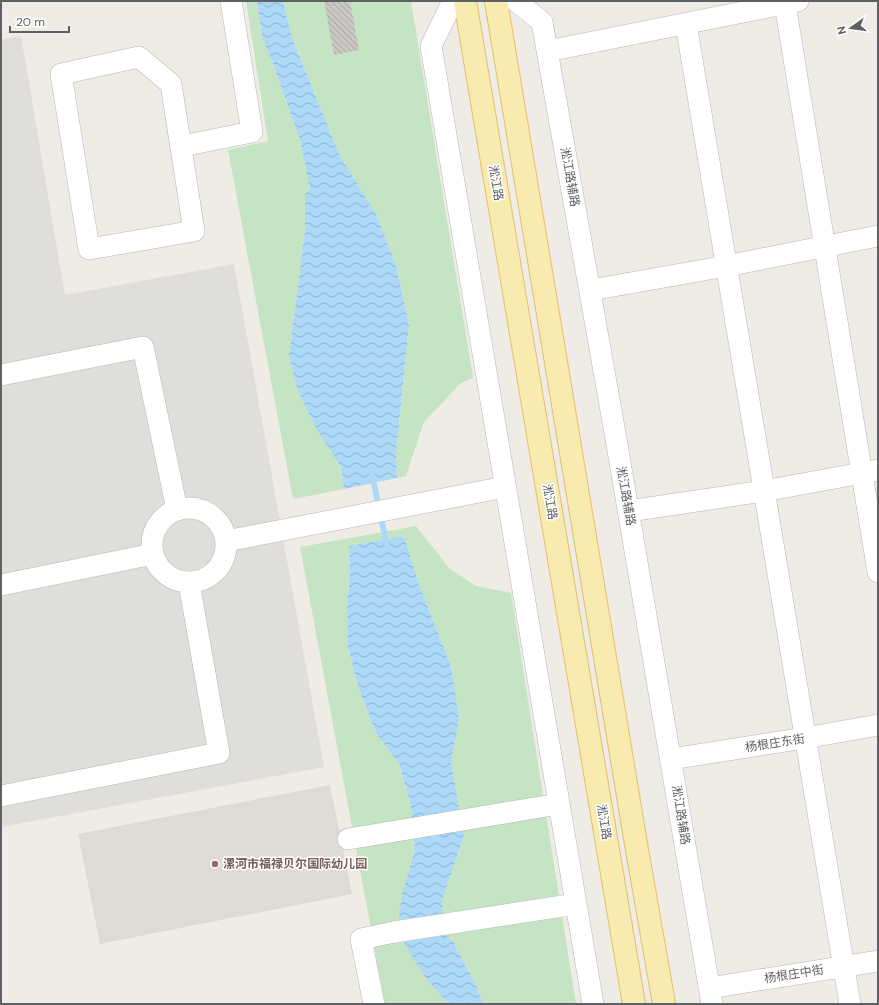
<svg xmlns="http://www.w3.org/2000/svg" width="879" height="1005" viewBox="0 0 879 1005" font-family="'DM Sans','Noto Sans SC',sans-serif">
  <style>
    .industrial { fill: #e0deda }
    .education { fill: #dedbd4 }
    .garden { fill: #c5e4c4 }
    .water { fill: url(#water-waves) }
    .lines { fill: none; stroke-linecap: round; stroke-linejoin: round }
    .stream { stroke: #acd9f8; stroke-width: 6 }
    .building { fill: url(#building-back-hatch) }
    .street-casing { stroke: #b3b6b9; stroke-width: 22 }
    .primary-casing { stroke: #e6be67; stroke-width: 24 }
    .street { stroke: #fff; stroke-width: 21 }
    .primary { stroke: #f8ebb0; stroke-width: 22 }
    .education-dot { fill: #8d6e63; stroke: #fff; stroke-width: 1.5 }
    .labels { text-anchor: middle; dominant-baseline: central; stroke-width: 3; stroke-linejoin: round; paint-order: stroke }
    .street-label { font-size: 12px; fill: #5d6165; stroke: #fff }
    .education-label { font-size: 12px; font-weight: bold; fill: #785e54; stroke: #fff; text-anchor: start }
  </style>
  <defs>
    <pattern id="water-waves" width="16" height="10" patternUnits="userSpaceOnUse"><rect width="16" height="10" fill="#acd9f8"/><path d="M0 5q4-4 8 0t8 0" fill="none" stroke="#8fb3cc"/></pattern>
    <pattern id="building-back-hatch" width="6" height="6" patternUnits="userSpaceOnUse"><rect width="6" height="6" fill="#cac7c2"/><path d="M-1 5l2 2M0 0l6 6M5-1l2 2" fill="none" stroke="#a7a5a1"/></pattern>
  </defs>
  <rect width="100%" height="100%" fill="#eeece5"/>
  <path class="industrial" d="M21,36L65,295L234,264L324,767L1,827V40Z"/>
  <path class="education" d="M330,785L352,894L100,944L78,834Z"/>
  <path class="garden" d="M246,1H257L262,37L274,66L300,140L310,189L305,194V230L289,356L298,392L318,432L341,467L344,489L293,499L228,150L268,141Z
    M283,1H411L473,378L461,383L424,422L406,476L397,478L396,454L409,325L396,265L376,214L340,156L292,38Z
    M416,526L449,568L476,586L511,593L576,1004H483L476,985L453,942L445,934L442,900L464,836L451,762L458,719L451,666L418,582L404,536L349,546L350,574L347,606L348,647L359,689L376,733L399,764L411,806L415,850L403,890L427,980L449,1004H385L300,547Z"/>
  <path class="water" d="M257,1H283L292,38L340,156L376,214L396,265L409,325L396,454L397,478L344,489L341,467L318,432L298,392L289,356L305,230V194L310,189L300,140L274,66L262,37Z
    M404,536L418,582L451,666L459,719L451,762L464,836L442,900L445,934L453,942L476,985L483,1004H449L427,980L405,945L399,914L403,890L415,850L411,806L399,764L376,733L359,689L348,647L347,606L350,574L349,546Z"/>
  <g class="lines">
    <path class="stream" d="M372,475L387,546"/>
  </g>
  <path class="building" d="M324,1H350L359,50L334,55Z"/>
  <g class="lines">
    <g class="street-casing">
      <path id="street" d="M453,1L431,46L593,1004
        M516,1L542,22C601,349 658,676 712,1004
        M785,4L878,572
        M686,24L850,1004
        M548,51L798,1
        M139,57L171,84L194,231L89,249L61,74Z
        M182,146L252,132L231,1
        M591,290L726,266L878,236
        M1,375L143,347L177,510
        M152 545a37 37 0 1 1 74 0a37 37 0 1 1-74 0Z
        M629,511L764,491L878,470
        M226,541L505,487
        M1,585L153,554
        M671,759L805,738L878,725
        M1,796L219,753L189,583
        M348,839L559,804
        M709,988L878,961
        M374,1004L361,939L394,932L576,904"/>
    </g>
    <g class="primary-casing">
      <path id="primary" d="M465,1L634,1004
        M496,1L636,844L664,1004"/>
    </g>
    <use href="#street" class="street"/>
    <use href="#primary" class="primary"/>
  </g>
  <circle class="education-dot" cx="215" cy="864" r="4"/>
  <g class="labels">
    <g class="street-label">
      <text transform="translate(570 177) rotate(80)">淞江路辅路</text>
      <text transform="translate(496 183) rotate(80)">淞江路</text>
      <text transform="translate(626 496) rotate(80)">淞江路辅路</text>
      <text transform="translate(550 502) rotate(80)">淞江路</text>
      <text transform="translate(775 743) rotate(-9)">杨根庄东街</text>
      <text transform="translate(681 815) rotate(81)">淞江路辅路</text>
      <text transform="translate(604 822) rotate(80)">淞江路</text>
      <text transform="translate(794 974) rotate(-9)">杨根庄中街</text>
    </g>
    <g class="education-label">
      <text x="223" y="864">漯河市福禄贝尔国际幼儿园</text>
    </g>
  </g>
  <rect width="879" height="1005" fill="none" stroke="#5d6165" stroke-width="4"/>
  <g transform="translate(851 28) rotate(256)" stroke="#ffffff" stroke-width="3" paint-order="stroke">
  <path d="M0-3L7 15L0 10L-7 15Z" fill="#5d6165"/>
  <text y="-6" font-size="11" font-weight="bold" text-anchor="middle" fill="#5d6165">N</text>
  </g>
  <path d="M10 26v6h59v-6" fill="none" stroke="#5d6165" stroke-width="2"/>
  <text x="16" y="26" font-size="12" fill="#5d6165" stroke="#ffffff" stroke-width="3" paint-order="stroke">20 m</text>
</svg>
